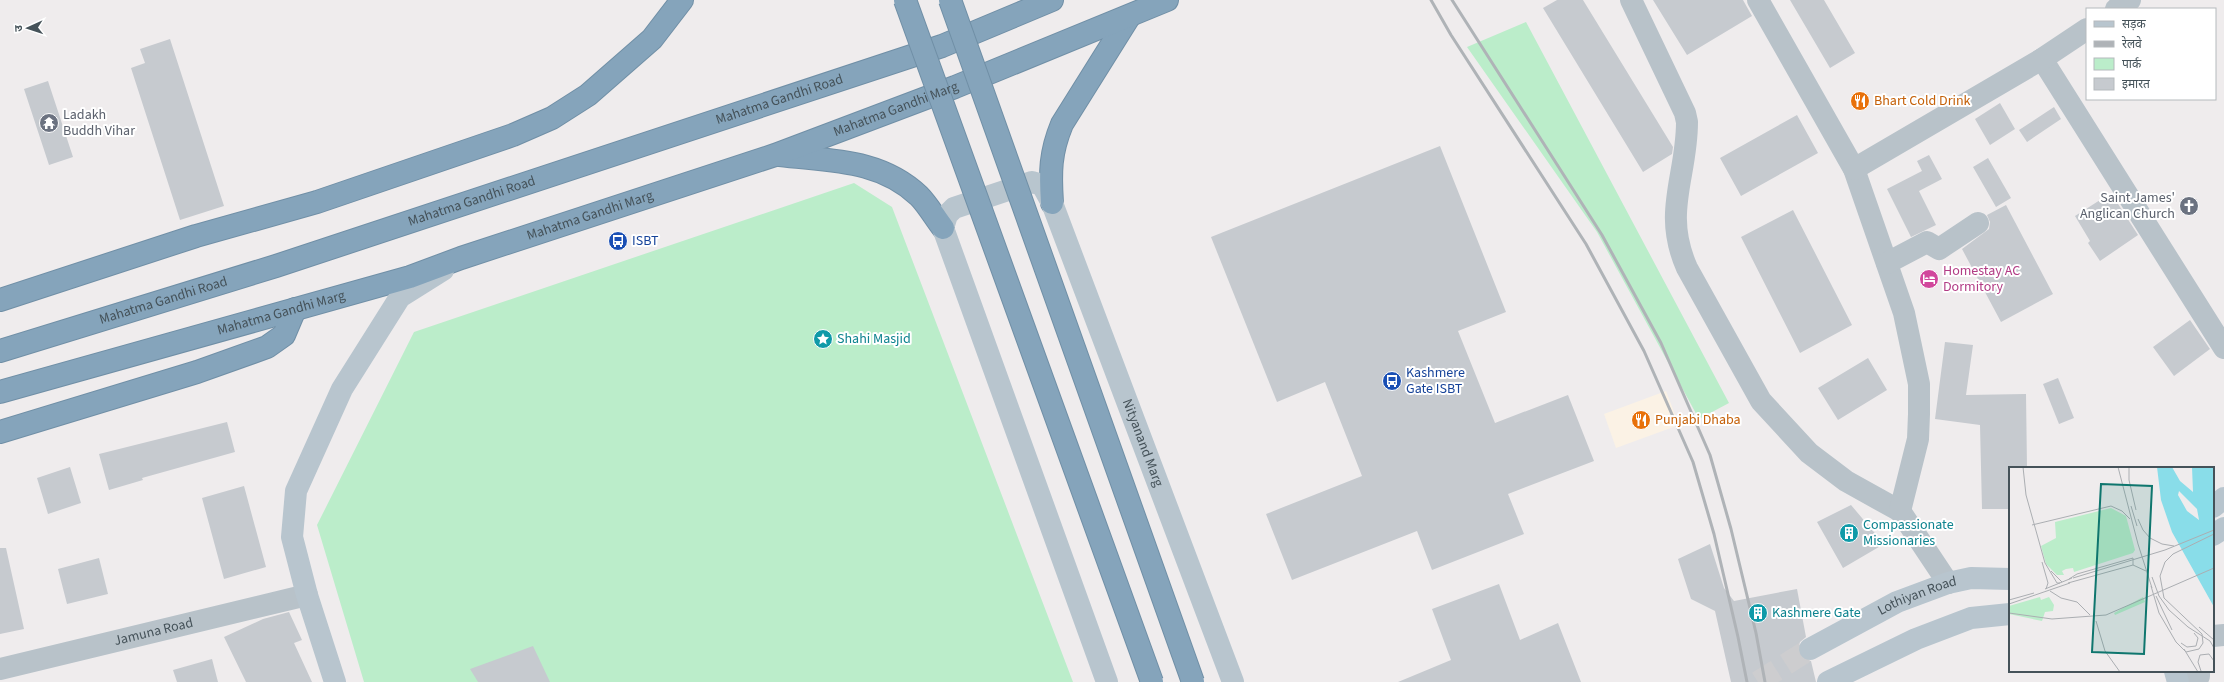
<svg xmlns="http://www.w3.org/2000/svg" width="2224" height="682" viewBox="0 0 2224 682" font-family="'Source Sans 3','Noto Sans Devanagari',sans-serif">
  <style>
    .commercial { fill: #fbf2e5 }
    .green { fill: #bbedca }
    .building { fill: #c6cacf }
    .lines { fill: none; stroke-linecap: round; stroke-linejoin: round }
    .secondary-tunnel { stroke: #cdcdcf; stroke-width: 22; stroke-dasharray: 22 11; stroke-linecap: butt }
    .highway-casing { stroke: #708fa6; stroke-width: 24 }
    .street { stroke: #b8c2c9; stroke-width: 22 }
    .secondary { stroke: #b8c5ce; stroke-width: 22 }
    .highway { stroke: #85a4bb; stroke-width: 22 }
    .rail { stroke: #afb3b7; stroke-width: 3 }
    .highway-bridge-casing { stroke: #708fa6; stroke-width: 24; stroke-linecap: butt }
    .highway-bridge { stroke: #85a4bb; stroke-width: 22 }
    .labels { text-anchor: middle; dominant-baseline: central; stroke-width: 4; stroke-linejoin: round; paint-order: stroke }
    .street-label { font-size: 14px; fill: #455259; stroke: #fff }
    .food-label { font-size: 14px; fill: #c56008; stroke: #fff; text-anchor: start }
    .worship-label { font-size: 14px; fill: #5b616d; stroke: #fff; text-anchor: start }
    .transit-label { font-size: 14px; fill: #164399; stroke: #fff; text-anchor: start }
    .hotel-label { font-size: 14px; fill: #b23c85; stroke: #fff; text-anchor: start }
    .culture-label { font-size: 14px; fill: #0d838f; stroke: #fff; text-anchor: start }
    .inset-road { fill: none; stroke: #abaeb2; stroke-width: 1 }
    .view { fill: #0f766e; fill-opacity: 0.15; stroke: #0f766e; stroke-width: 2 }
    .inset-edge { fill: none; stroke: #455259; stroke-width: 2 }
  </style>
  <rect width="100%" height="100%" fill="#efeced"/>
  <path class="commercial" d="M1666,391L1679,425L1616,448L1604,414Z"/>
  <path class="green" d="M1526,22L1729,403L1699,419L1597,232L1467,47Z
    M854,183L892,207L1073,682H364L317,525L414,332Z"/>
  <path class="building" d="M1557,0H1583L1673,147L1672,154L1643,172L1543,8Z
    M1653,0H1743L1752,16L1687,55Z
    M1790,0H1824L1855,53L1830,68Z
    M170,39L224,206L180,220L131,68L145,63L140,49Z
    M48,81L73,157L49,165L24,89Z
    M2000,103L2015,129L1990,145L1975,119Z
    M2054,107L2061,119L2027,142L2019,130Z
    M1797,115L1818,153L1741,196L1720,158Z
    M1440,146L1506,312L1458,331L1495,423L1568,395L1594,461L1508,494L1524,534L1432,570L1417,531L1292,580L1266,514L1362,476L1325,382L1277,402L1211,237Z
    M1929,155L1942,179L1919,191L1936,225L1911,237L1887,189L1922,171L1917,161Z
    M1988,158L2011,198L1996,207L1973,167Z
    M2111,193L2138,235L2100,261L2088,243L2090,241L2075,216Z
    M2006,205L2053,294L2001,322L1962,249L1989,229L1990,222L1987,215Z
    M1793,210L1852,325L1800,353L1741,237Z
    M2190,320L2210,349L2174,376L2153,347Z
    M1945,342L1973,345L1966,395L2026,394L2027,468H2010V509H1982L1980,425L1935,419Z
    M1868,358L1887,390L1838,420L1818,388Z
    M2058,378L2074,418L2059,424L2043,384Z
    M227,422L235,452L142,478L143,480L109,490L99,454Z
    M70,467L81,503L48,514L37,478Z
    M244,486L266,567L224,579L202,498Z
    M1851,505L1884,544L1843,568L1817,522Z
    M1710,544L1724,588L1734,601L1797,589L1806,637L1800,642L1798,649L1803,659L1811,661L1816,682H1731L1715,611L1691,599L1678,559Z
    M0,548H6L24,629L0,634Z
    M99,558L108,594L67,604L58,569Z
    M1499,584L1520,640L1558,623L1581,682H1398L1451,660L1432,609Z
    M289,612L302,640L294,643L312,682H246L224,637L263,619Z
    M533,646L550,682H478L470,669Z
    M212,659L218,682H177L173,670Z"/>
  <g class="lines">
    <path class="secondary-tunnel" d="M1758,682L1810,649"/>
    <g class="highway-casing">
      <g id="highway">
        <path d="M780,155C830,161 880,159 919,196C928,205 935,218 943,228"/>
        <path d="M1052,203C1050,172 1050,153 1062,124L1129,17"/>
        <path d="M0,300L196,236L317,202L513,135L552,118L588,95L652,39L682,0"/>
        <path id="s4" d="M0,351L276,266L942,46L1052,0"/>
        <path id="s5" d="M0,392L410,277L461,258L775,155L955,87L1167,0"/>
        <path d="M0,432L197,372L267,347L284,335L295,309"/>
      </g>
    </g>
    <g class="street">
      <path d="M1631,0L1685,113L1687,122C1687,177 1662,212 1687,268L1761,401L1809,453L1846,481L1900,511L1948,583"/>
      <path d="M1758,0L1854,169L1904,313L1919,384V414L1918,439L1900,511"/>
      <path d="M2116,9L2130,0"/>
      <path d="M2042,59L2224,348"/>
      <path d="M1854,169L2042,59L2087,29"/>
      <path d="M1887,263L1927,242L1939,249L1978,223"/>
      <path d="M2213,636L2224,635"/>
      <path id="s1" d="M0,669L307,595"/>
      <path d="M2188,682L2199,676V671"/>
    </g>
    <g class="secondary">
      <path d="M2213,507L2224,498"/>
      <path d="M2213,535L2224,528"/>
      <path id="s2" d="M1810,649L1897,602L1948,583L1971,578L2010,579"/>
      <path d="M2175,671L2178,682"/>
      <path d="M335,682L307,595L292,537L296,491L342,389L400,297L443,270"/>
      <path id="s3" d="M1107,682L943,228L947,215L954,208L1032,182L1042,185L1052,203L1233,682"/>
      <path d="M1828,682L1916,639L1971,618L2010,614"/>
    </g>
    <use href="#highway" class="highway"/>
    <path class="rail" d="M1431,0L1451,35L1586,244L1644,351L1693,462L1714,534L1738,637L1747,682
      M1452,0L1602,235L1661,343L1710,455L1731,529L1756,633L1765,682"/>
    <g class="highway-bridge-casing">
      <path id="highway-bridge" d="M905,0L1152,682
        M950,0L1193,682"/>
    </g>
    <use href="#highway-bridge" class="highway-bridge"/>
  </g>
  <defs>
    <g id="restaurant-disc" transform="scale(1)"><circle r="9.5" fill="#e8710a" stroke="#fff"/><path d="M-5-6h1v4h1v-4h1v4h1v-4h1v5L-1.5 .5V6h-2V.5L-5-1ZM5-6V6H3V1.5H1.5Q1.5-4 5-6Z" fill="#fff"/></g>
    <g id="temple-disc" transform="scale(1)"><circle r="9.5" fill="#6b7280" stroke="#fff"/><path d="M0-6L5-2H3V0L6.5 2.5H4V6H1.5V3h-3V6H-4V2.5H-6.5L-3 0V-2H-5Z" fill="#fff"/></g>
    <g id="church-disc" transform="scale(1)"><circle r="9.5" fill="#6b7280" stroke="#fff"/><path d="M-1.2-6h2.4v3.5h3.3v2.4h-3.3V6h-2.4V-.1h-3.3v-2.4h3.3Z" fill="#fff"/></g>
    <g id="bus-disc" transform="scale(1)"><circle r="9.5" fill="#1a4fb4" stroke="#fff"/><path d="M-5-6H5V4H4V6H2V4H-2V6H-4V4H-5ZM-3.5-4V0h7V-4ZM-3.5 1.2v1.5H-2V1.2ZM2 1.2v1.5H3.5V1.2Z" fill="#fff"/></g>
    <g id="hotel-disc" transform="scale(1)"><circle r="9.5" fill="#d1479c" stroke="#fff"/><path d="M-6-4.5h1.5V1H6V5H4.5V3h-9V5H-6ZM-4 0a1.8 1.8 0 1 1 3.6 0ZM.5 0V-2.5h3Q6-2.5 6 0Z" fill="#fff"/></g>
    <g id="sight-disc" transform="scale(1)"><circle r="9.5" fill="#0f9aa8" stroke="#fff"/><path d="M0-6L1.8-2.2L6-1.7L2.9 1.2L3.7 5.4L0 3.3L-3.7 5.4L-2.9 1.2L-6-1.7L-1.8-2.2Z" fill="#fff"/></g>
    <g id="building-disc" transform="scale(1)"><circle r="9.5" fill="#0f9aa8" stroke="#fff"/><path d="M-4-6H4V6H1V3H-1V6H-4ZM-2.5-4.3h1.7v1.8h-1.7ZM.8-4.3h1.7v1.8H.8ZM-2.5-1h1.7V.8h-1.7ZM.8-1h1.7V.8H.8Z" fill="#fff"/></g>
  </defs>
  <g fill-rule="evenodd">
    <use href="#restaurant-disc" x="1860" y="101"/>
    <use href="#temple-disc" x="49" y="123"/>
    <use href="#church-disc" x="2189" y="206"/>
    <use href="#bus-disc" x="618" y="241"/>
    <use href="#hotel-disc" x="1929" y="279"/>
    <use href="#sight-disc" x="823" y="339"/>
    <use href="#bus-disc" x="1392" y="381"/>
    <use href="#restaurant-disc" x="1641" y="420"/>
    <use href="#building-disc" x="1849" y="533"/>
    <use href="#building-disc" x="1758" y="613"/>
  </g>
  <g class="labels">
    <g class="street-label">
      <text stroke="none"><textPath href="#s4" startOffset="819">Mahatma Gandhi Road</textPath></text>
      <text stroke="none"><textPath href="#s5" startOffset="940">Mahatma Gandhi Marg</textPath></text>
      <text stroke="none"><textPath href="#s4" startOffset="495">Mahatma Gandhi Road</textPath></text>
      <text stroke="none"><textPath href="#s5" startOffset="616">Mahatma Gandhi Marg</textPath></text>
      <text stroke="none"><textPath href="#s4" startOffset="171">Mahatma Gandhi Road</textPath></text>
      <text stroke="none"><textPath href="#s5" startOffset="292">Mahatma Gandhi Marg</textPath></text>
      <text stroke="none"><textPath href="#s3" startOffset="876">Nityanand Marg</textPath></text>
      <text stroke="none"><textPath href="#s2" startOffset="120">Lothiyan Road</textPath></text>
      <text stroke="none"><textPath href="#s1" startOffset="158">Jamuna Road</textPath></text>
    </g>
    <g class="food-label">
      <text x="1874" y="101">Bhart Cold Drink</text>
      <text x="1655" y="420">Punjabi Dhaba</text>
    </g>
    <g class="worship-label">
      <text x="63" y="115">Ladakh<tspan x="63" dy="16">Buddh Vihar</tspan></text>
      <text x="2175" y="198" text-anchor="end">Saint James'<tspan x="2175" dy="16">Anglican Church</tspan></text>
    </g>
    <g class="transit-label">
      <text x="632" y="241">ISBT</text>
      <text x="1406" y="373">Kashmere<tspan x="1406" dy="16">Gate ISBT</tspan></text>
    </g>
    <g class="hotel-label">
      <text x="1943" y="271">Homestay AC<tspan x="1943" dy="16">Dormitory</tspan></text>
    </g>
    <g class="culture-label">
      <text x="837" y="339">Shahi Masjid</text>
      <text x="1863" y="525">Compassionate<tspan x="1863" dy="16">Missionaries</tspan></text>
      <text x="1772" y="613">Kashmere Gate</text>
    </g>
  </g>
  <g transform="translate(2009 467)">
    <rect width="205" height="205" fill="#efeced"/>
    <path d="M102,41L117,49L126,83L124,86L65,105L64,101L57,102L53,104L55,108H48L37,97L32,79L47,71L46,55ZM31,130L32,133L40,130L45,138L44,144L36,145L33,154L0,147V139ZM134,130L136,135L106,148L105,146Z" fill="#bbedca"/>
    <path d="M148,0H163L171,14L184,25L183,0H205V140L163,65L152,33ZM170,24L188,42L190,53L178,44L169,28Z" fill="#89dde9" fill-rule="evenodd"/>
    <path class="inset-road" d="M14,0L17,28L36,96L48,116H51M109,0L129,77L143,121M120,0V13L127,43M122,39L128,59M129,52L134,63L141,71L153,77L165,79M23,58L102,39L113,44L121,52M33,95L39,116L37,122M124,98L137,104M42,104L53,115M143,110L150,129L160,143L179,160L201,174L205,181M64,111L156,83L205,63M59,116L124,98V91L68,107L60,112M142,119L150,146L167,175L177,185L190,182L194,176L193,167L155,131L151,109L156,95L164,87L205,67M36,122L63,111M41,124L52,131L68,135L81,148M147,129L163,163M0,133L25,126M0,137L61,116M0,146L43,152L97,148L205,101M87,154L96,184L111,205M190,160L205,173M172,176L178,180L187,179L189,171L185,166M175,182L189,205M192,204L189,195L191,188L200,187L205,194"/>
    <path class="view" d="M92,17L143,19L135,187L83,185Z"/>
    <rect width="205" height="205" class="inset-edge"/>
  </g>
  <rect x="2086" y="8" width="130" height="92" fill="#ffffff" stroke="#b5babd"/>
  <rect x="2094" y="21" width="20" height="6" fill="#b8c5ce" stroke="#b5babd"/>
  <text x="2122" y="28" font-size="12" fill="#455259">सड़क</text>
  <rect x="2094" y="41" width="20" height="6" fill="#afb3b7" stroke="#b5babd"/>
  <text x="2122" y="48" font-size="12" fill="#455259">रेलवे</text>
  <rect x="2094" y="58" width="20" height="12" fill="#bbedca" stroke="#b5babd"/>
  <text x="2122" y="68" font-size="12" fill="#455259">पार्क</text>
  <rect x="2094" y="78" width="20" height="12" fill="#c6cacf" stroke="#b5babd"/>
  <text x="2122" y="88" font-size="12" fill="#455259">इमारत</text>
  <g transform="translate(28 28) rotate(267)" stroke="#ffffff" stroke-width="3" paint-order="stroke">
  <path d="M0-3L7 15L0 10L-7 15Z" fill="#455259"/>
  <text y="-6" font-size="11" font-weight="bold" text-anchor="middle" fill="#455259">उ</text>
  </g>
</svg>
